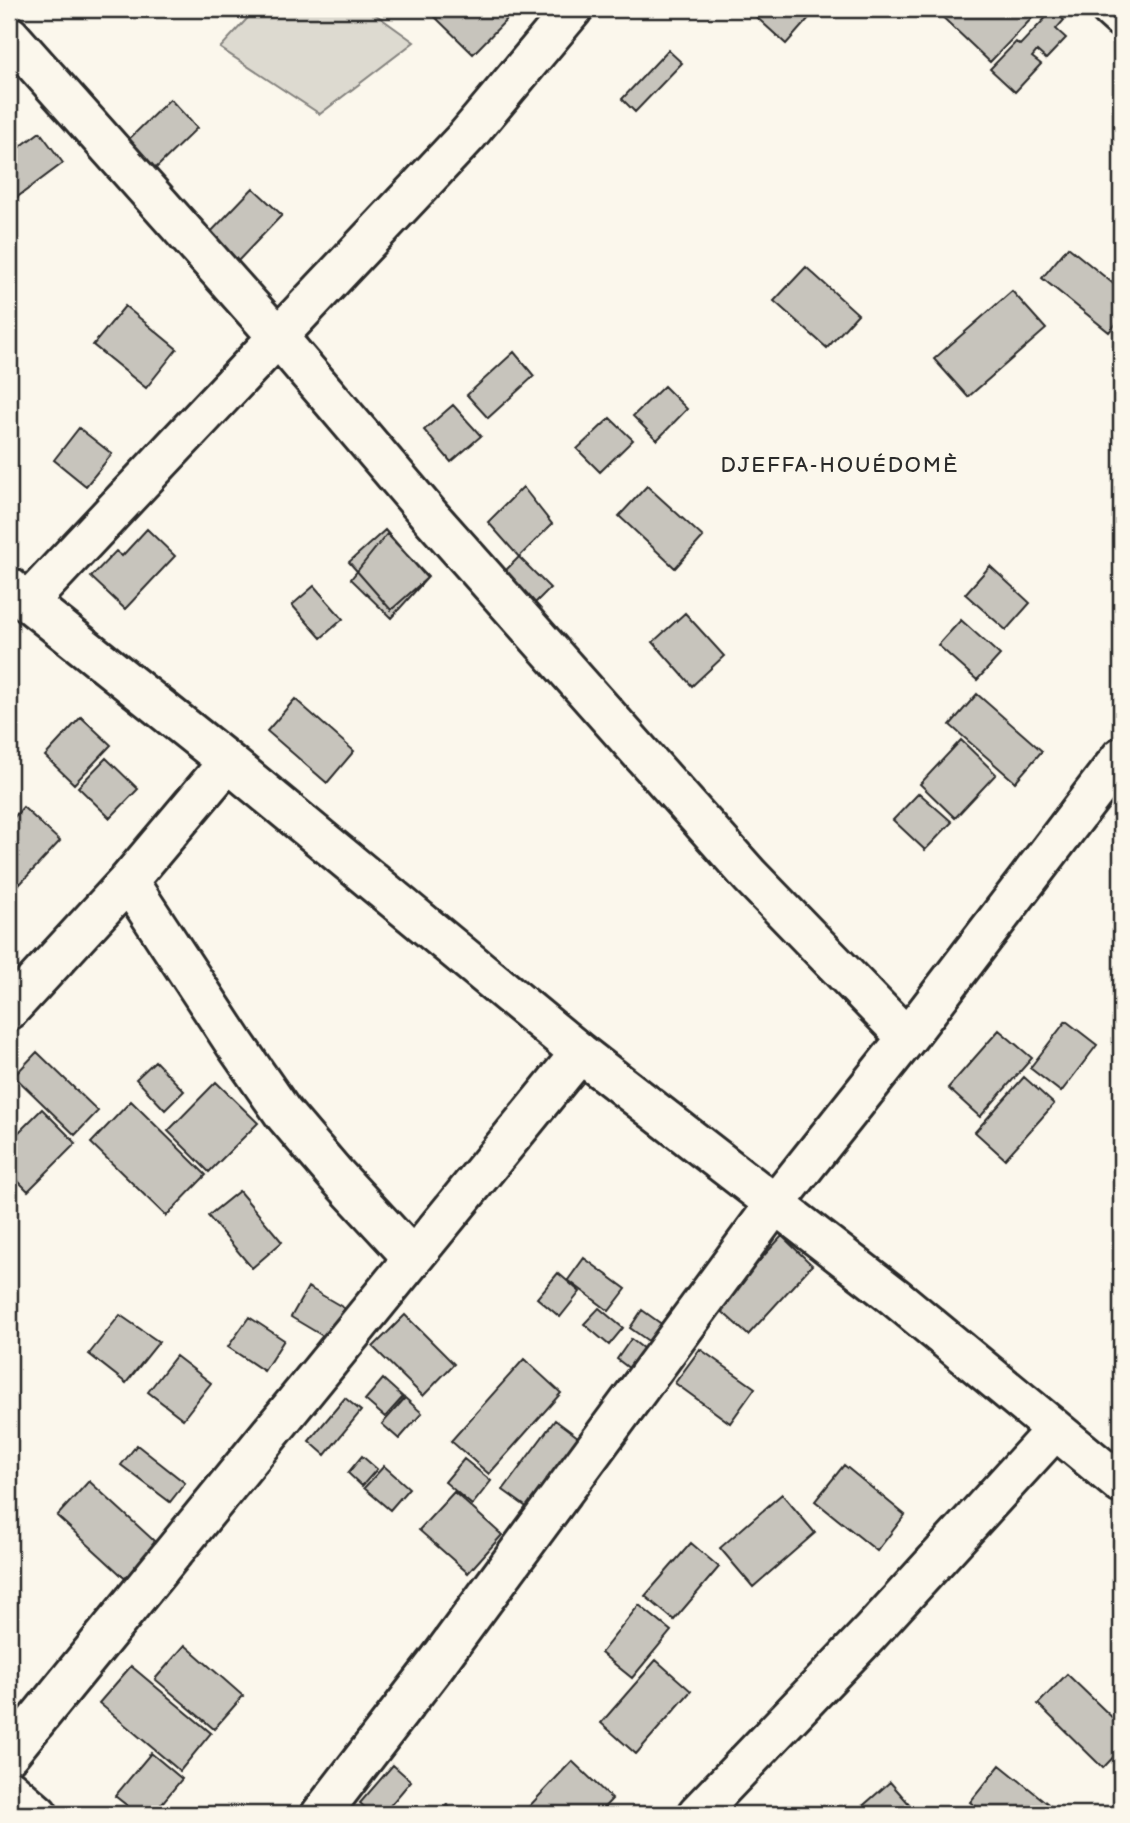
<svg xmlns="http://www.w3.org/2000/svg" width="1130" height="1823" viewBox="0 0 1130 1823" font-family="'Balsamiq Sans',sans-serif">
  <style>
    .green { fill: #dddad0; stroke: #84827e; stroke-width: 2 }
    .building { fill: #c7c4bc; stroke: #2b2b2b; stroke-width: 2 }
    .lines { fill: none; stroke-linecap: round; stroke-linejoin: round }
    .minor-casing { stroke: #2b2b2b; stroke-width: 44 }
    .minor { stroke: #fbf7ec; stroke-width: 38 }
    .labels { text-anchor: middle; dominant-baseline: central; stroke-width: 5; stroke-linejoin: round; paint-order: stroke }
    .quarter-label { font-size: 21px; letter-spacing: 2px; fill: #2b2b2b; stroke: #fbf7ec }
  </style>
  <rect width="100%" height="100%" fill="#fbf7ec"/>
  <filter id="ink" filterUnits="userSpaceOnUse"><feTurbulence type="fractalNoise" baseFrequency=".0143" numOctaves="2"/><feDisplacementMap in="SourceGraphic" scale="14" xChannelSelector="R" yChannelSelector="G"/><feConvolveMatrix kernelMatrix="1 2 1 2 8 2 1 2 1" color-interpolation-filters="sRGB"/></filter>
  <g filter="url(#ink)">
    <path class="green" d="M256,9H368L414,42L320,114L220,48Z"/>
    <path class="building" d="M435,9H511L514,12L473,54L431,13Z
      M755,9H817L786,44L752,13Z
      M934,9H1026L1034,16L990,62Z
      M1053,10L1064,20L1056,29L1066,38L1046,59L1037,51L1032,57L1041,64L1015,92L990,69L1016,42L1020,45Z
      M668,50L682,63L635,112L622,99Z
      M170,99L197,128L153,171L126,142Z
      M40,132L63,163L16,198L9,188V155Z
      M253,188L282,215L236,263L207,236Z
      M1068,247L1121,290V318L1109,332L1042,278Z
      M806,267L858,314L827,348L774,301Z
      M1012,291L1046,329L968,397L934,359Z
      M125,306L177,349L146,388L93,345Z
      M514,352L534,376L488,418L467,395Z
      M664,386L687,409L657,440L633,416Z
      M453,405L481,436L451,462L424,430Z
      M610,418L633,440L600,472L577,449Z
      M79,428L112,454L86,486L54,460Z
      M647,486L703,537L675,568L619,516Z
      M523,487L552,524L519,557L488,522Z
      M147,529L175,556L125,609L91,577L116,551L122,556Z
      M385,530L427,578L391,610L349,562Z
      M387,534L428,577L391,618L351,579Z
      M519,557L550,588L535,603L504,572Z
      M990,566L1030,603L1006,630L965,594Z
      M314,586L343,619L321,638L292,605Z
      M685,613L724,656L692,686L653,642Z
      M961,620L1000,655L977,680L938,645Z
      M977,694L1042,751L1015,782L950,725Z
      M295,699L354,751L327,783L267,731Z
      M81,717L111,745L74,784L45,756Z
      M961,740L996,774L955,818L920,784Z
      M106,758L138,789L110,818L78,787Z
      M919,793L952,822L925,850L893,820Z
      M23,807L60,841L20,884L9,873V823Z
      M1066,1021L1097,1045L1061,1092L1030,1068Z
      M999,1030L1032,1058L980,1117L948,1088Z
      M37,1052L98,1111L75,1135L14,1076Z
      M155,1061L184,1091L165,1110L136,1079Z
      M1024,1077L1054,1104L1005,1159L975,1132Z
      M216,1082L258,1123L209,1172L168,1131Z
      M131,1101L206,1175L166,1216L91,1143Z
      M42,1109L76,1143L28,1191L9,1172V1142Z
      M239,1191L282,1242L252,1268L208,1216Z
      M782,1236L812,1265L748,1335L717,1307Z
      M584,1258L626,1289L609,1311L568,1280Z
      M558,1273L580,1292L560,1317L537,1298Z
      M308,1287L351,1312L333,1342L291,1317Z
      M599,1308L623,1328L609,1345L584,1324Z
      M642,1310L674,1333L661,1350L630,1328Z
      M120,1315L159,1342L126,1383L89,1354Z
      M405,1315L454,1364L423,1396L373,1347Z
      M249,1317L284,1340L264,1371L228,1347Z
      M631,1339L657,1359L642,1378L617,1359Z
      M700,1349L755,1388L730,1423L675,1383Z
      M176,1356L211,1383L183,1419L148,1392Z
      M524,1359L561,1393L489,1474L451,1441Z
      M383,1379L403,1397L385,1417L365,1400Z
      M345,1398L361,1411L325,1455L309,1441Z
      M405,1398L422,1413L399,1439L382,1424Z
      M555,1420L590,1446L539,1516L503,1490Z
      M137,1445L185,1483L170,1502L121,1465Z
      M362,1456L377,1469L362,1486L348,1473Z
      M464,1459L491,1481L472,1505L445,1482Z
      M844,1465L905,1515L877,1551L815,1501Z
      M384,1466L409,1488L390,1510L364,1488Z
      M89,1481L164,1550L131,1584L57,1516Z
      M454,1492L502,1535L468,1573L419,1530Z
      M782,1494L815,1533L753,1587L720,1548Z
      M691,1543L719,1567L674,1620L645,1596Z
      M639,1605L671,1631L632,1678L601,1653Z
      M185,1645L243,1696L214,1729L155,1679Z
      M656,1660L691,1691L636,1754L601,1723Z
      M131,1666L211,1733L180,1771L99,1703Z
      M1067,1674L1121,1726V1749L1103,1768L1038,1704Z
      M151,1753L182,1779L153,1814H138L115,1796Z
      M572,1761L612,1799L598,1814H522Z
      M393,1765L411,1781L383,1814H372L360,1803Z
      M1000,1765L1052,1807L1045,1814H985L970,1802Z
      M890,1782L918,1814H859L857,1811Z
      M447,1805L457,1814H438Z"/>
    <g class="lines">
      <g class="minor-casing">
        <path id="minor" d="M1111,9L1121,18
          M9,35L278,337L431,517L750,876L907,1038
          M9,587L228,762L580,1053L895,1297L1121,1484
          M28,602L466,137L573,9
          M128,881L235,1044L283,1113L335,1174L413,1258
          M9,1010L128,881L228,762
          M9,1754L580,1053
          M9,1789L38,1814
          M321,1814L437,1663L775,1204L907,1038L1121,757
          M697,1814L870,1633L1055,1430"/>
      </g>
      <use href="#minor" class="minor"/>
    </g>
  </g>
  <g class="labels">
    <g class="quarter-label">
      <text x="840" y="465">DJEFFA-HOUÉDOMÈ</text>
    </g>
  </g>
  <rect width="1130" height="1823" fill="none" stroke="#fbf7ec" stroke-width="35"/>
  <rect x="18" y="18" width="1095" height="1788" fill="none" stroke="#2b2b2b" stroke-width="2.5" filter="url(#ink)"/>
</svg>
